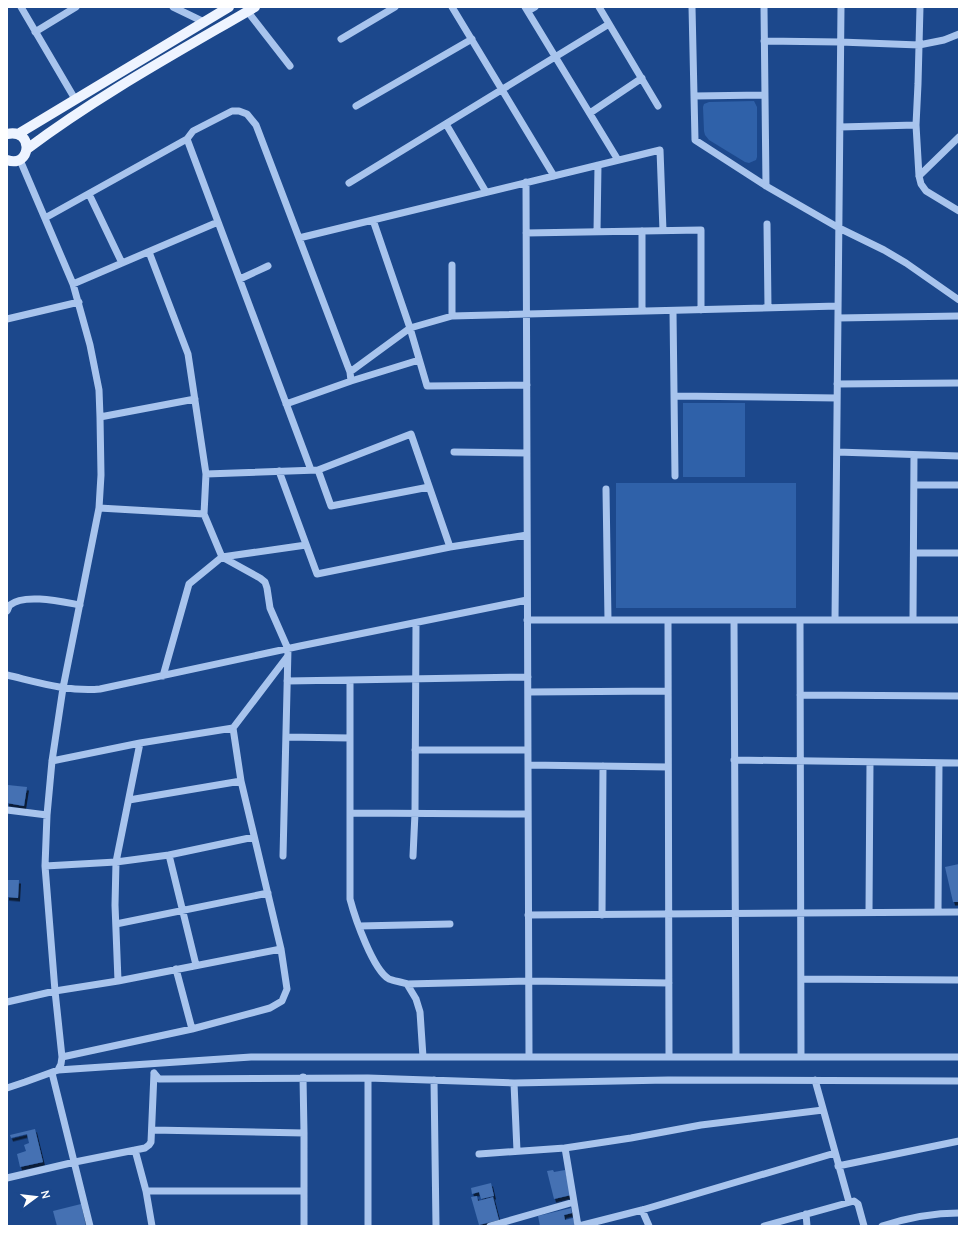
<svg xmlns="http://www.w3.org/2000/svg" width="966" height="1233" viewBox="0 0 966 1233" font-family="Manrope,sans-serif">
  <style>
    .green { fill: #2f61a9 }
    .building { fill: #4471b3; filter: url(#shadow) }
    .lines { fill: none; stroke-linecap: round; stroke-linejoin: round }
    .minor { stroke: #a8c4ed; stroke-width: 7 }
    .major { stroke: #eef4ff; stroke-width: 10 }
  </style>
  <defs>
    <filter id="shadow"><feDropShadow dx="2" dy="3.5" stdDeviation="0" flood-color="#0009"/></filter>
  </defs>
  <rect width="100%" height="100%" fill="#1c488c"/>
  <path class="green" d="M754,101L757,107V157L756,160L749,163L745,162L709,140L705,135L704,131L703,107L704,104L709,102Z
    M683,403H745V477H683Z
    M616,483H796V608H616Z"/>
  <path class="building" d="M8,785L27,787L24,806L7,803Z
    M959,864V902H953L945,867Z
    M7,880H19L18,898L7,897Z
    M35,1129L43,1162L20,1167L17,1154L26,1151L24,1145L29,1143L27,1134L11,1138L10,1135Z
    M553,1170L554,1172L565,1170L571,1195L554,1199L547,1171Z
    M491,1183L494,1196L481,1199L479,1192L472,1194L471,1188Z
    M477,1196L478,1201L493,1197L499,1220L479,1225L471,1197Z
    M81,1204L86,1226H57L53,1211Z
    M571,1208L572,1213L564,1215L565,1220L573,1218L575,1226H540L538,1216Z"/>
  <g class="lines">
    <path class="minor" d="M21,7L75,99
      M173,7L204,22
      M452,7L554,176
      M525,7L618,160
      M599,7L658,106
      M692,7L695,140L766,186L839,228L884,250L906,263L959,300
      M764,7L766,186
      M920,7L918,84L916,125L919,176L921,184L926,191L959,211
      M528,11L535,7
      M248,12L290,66
      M35,32L76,7
      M341,39L395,7
      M764,41L840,42L919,45L944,40L959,34
      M694,96L765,95
      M356,106L472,39
      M590,113L642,78
      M446,124L486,192
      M840,127L916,125
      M187,139L311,470
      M20,160L73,284L90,345L99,390L100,417L101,475L99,508L63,688L52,761L47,815L45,866L55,991L62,1057L61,1064L58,1070
      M919,176L959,137
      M526,182L529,1057
      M349,183L609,24
      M89,194L122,263
      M45,218L187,139L193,131L232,111H239L247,114L256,125L350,372L351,381
      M373,220L410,328L427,386L527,385
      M767,224L768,308
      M642,231V311
      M597,232L598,165
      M526,233L701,230V310
      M299,238L660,150L663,231
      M149,252L188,354L206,474L204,514L222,557L260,578L265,582L267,588L270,608L288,649L283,856
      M452,265V316
      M240,279L268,266
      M73,284L218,222
      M673,311L675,476
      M838,318L959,316
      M7,319L79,302
      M350,372L410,328L452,316L838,306
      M837,384L959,383
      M674,396L837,398
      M286,404L351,381L419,360
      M100,417L195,399
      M454,452L527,453
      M837,452L959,456
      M318,470L331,506L429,487
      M279,471L317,574L450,547L527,535
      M206,474L318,470L411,434L450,547
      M914,485H959
      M606,489L608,620
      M99,508L204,514
      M914,553H959
      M7,611C8,609 9,606 10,605C24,593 63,602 80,605
      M527,620H959
      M668,620L669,1057
      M734,620L736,1057
      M800,620L801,1057
      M835,620L841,7
      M913,620L914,455
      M7,675C37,682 68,692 100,689L300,646L527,600
      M163,676L189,584L222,557L306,545
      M350,680V899C355,918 373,970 389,979C394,981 402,982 407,984L529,981L669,983
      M287,681L528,677
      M528,692L668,691
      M800,695L959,696
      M286,737L350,738
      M415,750H528
      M734,760L959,763
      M52,761L140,743L233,728L287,657
      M528,765L668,767
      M129,800L241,781
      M7,810L47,815
      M350,813L528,814
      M169,855L196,965
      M413,856L415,813L416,623
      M45,866L116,862L169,855L254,837
      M869,912L870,762
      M938,912L939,763
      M528,915L959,912
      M602,915L603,766
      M116,924L268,893
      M359,926L450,924
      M176,969L192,1029
      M801,979L959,980
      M118,981L115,905L116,862L140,743
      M407,984L416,999L420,1012L423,1057
      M7,1002L55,991L118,981L281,949
      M62,1057L192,1029L270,1008L282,1001L287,989L281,949L241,781L233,728
      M52,1073L90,1226
      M154,1073L159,1079L368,1078L514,1083L668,1080L959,1081
      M303,1077L304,1133V1226
      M368,1078V1226
      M434,1080L436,1226
      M815,1080L849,1202
      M514,1083L517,1151
      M7,1088L25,1082L58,1070L251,1057H959
      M152,1130L304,1133
      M565,1148L578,1226
      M135,1150L146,1191L152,1226
      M479,1154L565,1148L631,1138L701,1125L823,1110
      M838,1166L959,1141
      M7,1178L75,1162L145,1148L149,1145L151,1142L154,1073
      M146,1191H303
      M642,1210L649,1226
      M806,1214L807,1226
      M490,1226L574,1202
      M579,1226L642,1210L835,1153
      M764,1226L854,1201L858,1204L864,1226
      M882,1226C907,1218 932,1213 959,1213"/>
    <path class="major" d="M7,134C35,128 31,169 7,160
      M18,134L229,7
      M27,149C99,95 178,52 255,7"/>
  </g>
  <rect width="966" height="1233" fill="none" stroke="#ffffff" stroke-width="16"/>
  <g transform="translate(36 1197) rotate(75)" stroke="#1c488c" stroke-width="3" paint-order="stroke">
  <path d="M0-3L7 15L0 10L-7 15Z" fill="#ffffff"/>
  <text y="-6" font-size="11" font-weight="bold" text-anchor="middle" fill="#ffffff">N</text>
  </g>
</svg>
